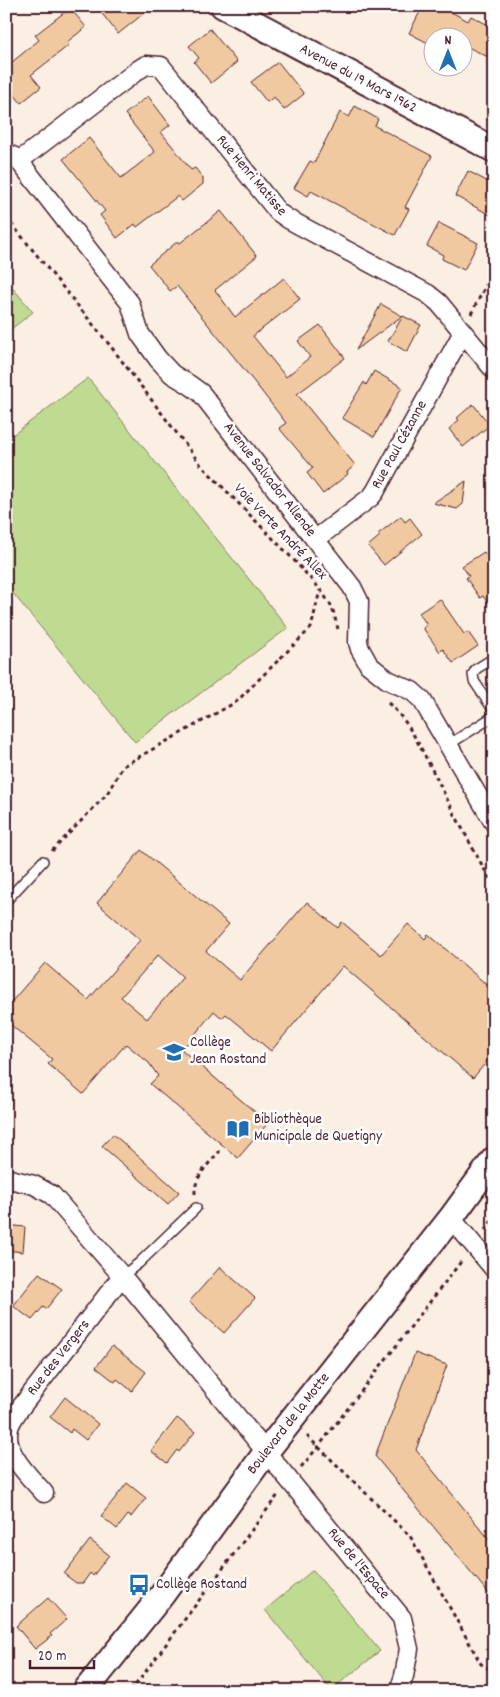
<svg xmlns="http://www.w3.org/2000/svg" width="500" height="1697" viewBox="0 0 500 1697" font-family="Dekko,sans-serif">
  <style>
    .green { fill: #bfdb92; stroke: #847d5e }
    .building { fill: #f1c9a1; stroke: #4a1f2b; fill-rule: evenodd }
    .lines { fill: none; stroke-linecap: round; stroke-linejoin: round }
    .lane-casing { stroke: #4a1f2b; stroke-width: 12 }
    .street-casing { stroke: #4a1f2b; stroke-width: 21 }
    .secondary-casing { stroke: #4a1f2b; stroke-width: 28 }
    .path { stroke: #4a1f2b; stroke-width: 3; stroke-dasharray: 4 4; stroke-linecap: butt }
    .lane { stroke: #fff; stroke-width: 9 }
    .street { stroke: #fff; stroke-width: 18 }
    .secondary { stroke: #fff; stroke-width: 24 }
    .labels { text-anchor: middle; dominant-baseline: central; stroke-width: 5; stroke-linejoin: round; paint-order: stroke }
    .street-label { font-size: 15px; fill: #4a1f2b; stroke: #fff }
    .poi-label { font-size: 15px; fill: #4a1f2b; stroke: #fff; text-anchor: start }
  </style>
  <rect width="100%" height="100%" fill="#fbefe3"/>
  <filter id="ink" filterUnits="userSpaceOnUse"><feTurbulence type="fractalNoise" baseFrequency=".02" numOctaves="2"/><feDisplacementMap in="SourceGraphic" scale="10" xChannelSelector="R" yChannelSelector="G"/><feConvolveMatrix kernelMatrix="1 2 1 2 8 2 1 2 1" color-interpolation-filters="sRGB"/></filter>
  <g filter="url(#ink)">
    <path class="green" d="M6,280L33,312L6,333Z
      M88,378L288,628L135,742L6,585V440Z
      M313,1570L380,1651L331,1690L265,1610Z"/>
    <path class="building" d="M96,6H153L118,34Z
      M423,6H440L468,21L471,16L494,28V60L462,44V38H432L430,44L409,33Z
      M70,8L86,27L67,42L69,45L31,75L41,87L21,103L6,84V67L39,40L35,35Z
      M210,29L237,62L211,83L194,62L199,58L189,46Z
      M278,62L304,94L284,110L274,97L267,102L251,82Z
      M148,96L170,125L161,132L191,170L195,168L203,178V184L182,201L178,196L137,227L135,224L117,238L100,215L105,211L63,159L89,138L121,178L155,152L125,114Z
      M355,106L378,119L375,126L432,156L405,207L409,209L395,235L311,191L308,196L294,188L310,161L314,163L340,112L349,117Z
      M468,171L494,185V217L455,196Z
      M221,211L257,256L215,290L235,317L284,278L300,299L253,336L286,377L310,357L298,341L320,325L345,358L297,394L355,465L347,472L348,474L323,494L307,473L313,468L279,428L286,423L259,388L177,286L170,291L149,265L178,241L180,243Z
      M439,223L478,243L464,270L442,259L443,255L427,246Z
      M381,304L402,316L356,350Z
      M403,316L421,325L407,352L388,341Z
      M374,371L402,387L374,437L342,418L364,382L366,385Z
      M473,404L490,425L463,447L449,429L459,420L457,418Z
      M466,481L463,504L457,509L433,503Z
      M401,516L405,522L410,518L422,534L384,565L368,546L380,536L378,534Z
      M484,552L494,566V612L483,596L480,598L466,578L469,576L462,566Z
      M440,599L464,634L468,632L478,646L453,663L443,649L440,652L423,628L427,625L419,613Z
      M141,850L229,924L206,951L240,980L307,902L338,928L342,922L381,955L408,924L425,939L428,934L494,991V1053L473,1078L343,966L271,1051L226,1014L222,1018L214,1011L182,1050L268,1123L238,1158L150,1084L158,1076L149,1063L126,1044L83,1094L48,1064L52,1059L6,1021V1008L45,963L88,1000L140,940L97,903ZM158,955L183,977L147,1019L121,997Z
      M113,1134L179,1192L168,1204L102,1146Z
      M6,1225L25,1227L23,1252L6,1250Z
      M220,1267L255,1298L224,1333L189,1302Z
      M39,1273L62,1289L46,1309L43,1307L32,1320L13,1306Z
      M112,1346L146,1372L132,1391L117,1379L115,1382L96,1367Z
      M415,1353L447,1365L416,1450L494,1545V1600L375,1456Z
      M65,1397L98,1424L86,1440L72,1429L70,1433L50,1417Z
      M177,1418L195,1432L179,1452L177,1450L167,1463L151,1451Z
      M127,1483L146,1498L131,1517L128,1515L117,1529L101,1516Z
      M90,1540L109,1555L93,1576L90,1573L83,1583H76L64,1574Z
      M48,1598L67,1619L50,1634L52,1636L35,1649L16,1626Z"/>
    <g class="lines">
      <g class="lane-casing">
        <path id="lane" d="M494,658L476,669L473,674L474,681L494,711
          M448,745L494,716
          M6,901L43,861
          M122,1276L139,1263L196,1208"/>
      </g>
      <g class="street-casing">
        <path id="street" d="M6,153L15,157L19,161L130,303L140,334L158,359L172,374L190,385L201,393L352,587L359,601L358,642L360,649L369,665L388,680L412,691L422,700L494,823
          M19,161L138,70L146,65L161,66L278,212L288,219L428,294L439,303L494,370
          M316,539L371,497L375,492L463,332
          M6,1178L34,1185L52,1195L122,1276L18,1411C15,1416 12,1420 10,1425C0,1450 29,1476 44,1493
          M451,1218L494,1269
          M122,1276L402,1618L409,1649L404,1676L399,1691"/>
      </g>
      <g class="secondary-casing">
        <path id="secondary" d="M223,6L494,150
          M85,1691L162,1595L266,1452L451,1218L494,1159"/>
      </g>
      <path class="path" d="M6,217L112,348L201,465L292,558L320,589L332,607L338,629
        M471,314L494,270
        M388,703C410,722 422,751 436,777C454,813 473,850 494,886
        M52,851L107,794L123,766L236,702L311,628L320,590
        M195,1194C194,1177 209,1163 220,1151
        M485,1230L494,1218
        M307,1436L410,1536L481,1664L494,1671
        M301,1467L319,1446L463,1259
        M131,1691L278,1495"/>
      <use href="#lane" class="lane"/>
      <use href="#street" class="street"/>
      <use href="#secondary" class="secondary"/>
    </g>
  </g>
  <defs>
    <g id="school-bare" transform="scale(1.725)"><path d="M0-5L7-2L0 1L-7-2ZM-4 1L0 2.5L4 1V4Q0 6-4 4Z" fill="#1f6fb2" stroke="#fff" stroke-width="2.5" paint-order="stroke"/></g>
    <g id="library-bare" transform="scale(1.725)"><path d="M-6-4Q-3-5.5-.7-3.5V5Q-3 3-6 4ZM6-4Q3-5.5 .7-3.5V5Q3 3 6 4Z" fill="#1f6fb2" stroke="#fff" stroke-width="2.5" paint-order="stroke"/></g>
    <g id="bus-bare" transform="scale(1.725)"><path d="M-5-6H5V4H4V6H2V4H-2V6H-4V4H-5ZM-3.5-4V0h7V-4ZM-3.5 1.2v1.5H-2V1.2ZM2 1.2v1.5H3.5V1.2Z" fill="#1f6fb2" stroke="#fff" stroke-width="2.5" paint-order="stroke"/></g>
  </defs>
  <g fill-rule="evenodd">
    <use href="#school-bare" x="174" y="1052"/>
    <use href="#library-bare" x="238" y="1129"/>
    <use href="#bus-bare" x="139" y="1585"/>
  </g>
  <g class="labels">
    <g class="street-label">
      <text transform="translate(358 79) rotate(28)">Avenue du 19 Mars 1962</text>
      <text transform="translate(251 176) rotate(50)">Rue Henri Matisse</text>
      <text transform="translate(400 445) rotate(-61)">Rue Paul Cézanne</text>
      <text transform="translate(269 480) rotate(52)">Avenue Salvador Allende</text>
      <text transform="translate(280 532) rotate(46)">Voie Verte André Allex</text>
      <text transform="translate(59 1358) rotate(-52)">Rue des Vergers</text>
      <text transform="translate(289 1424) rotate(-52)">Boulevard de la Motte</text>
      <text transform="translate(358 1564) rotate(50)">Rue de l'Espace</text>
    </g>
    <g class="poi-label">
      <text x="190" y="1043">Collège<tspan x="190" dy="17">Jean Rostand</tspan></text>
      <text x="254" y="1120">Bibliothèque<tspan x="254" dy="17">Municipale de Quetigny</tspan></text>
      <text x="156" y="1585">Collège Rostand</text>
    </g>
  </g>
  <rect width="500" height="1697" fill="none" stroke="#fff" stroke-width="25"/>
  <rect x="12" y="12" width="475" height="1672" fill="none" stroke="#4a1f2b" stroke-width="2" filter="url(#ink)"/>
  <g transform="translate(448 52)"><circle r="24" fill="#ffffff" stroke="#b7a5aa"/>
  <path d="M0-4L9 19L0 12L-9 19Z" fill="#1f6fb2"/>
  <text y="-8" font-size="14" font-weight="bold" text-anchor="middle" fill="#4a1f2b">N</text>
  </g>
  <path d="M30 1660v8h64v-8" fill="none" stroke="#4a1f2b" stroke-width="2.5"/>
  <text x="38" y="1660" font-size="15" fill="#4a1f2b" stroke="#ffffff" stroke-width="4" paint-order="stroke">20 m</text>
</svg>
